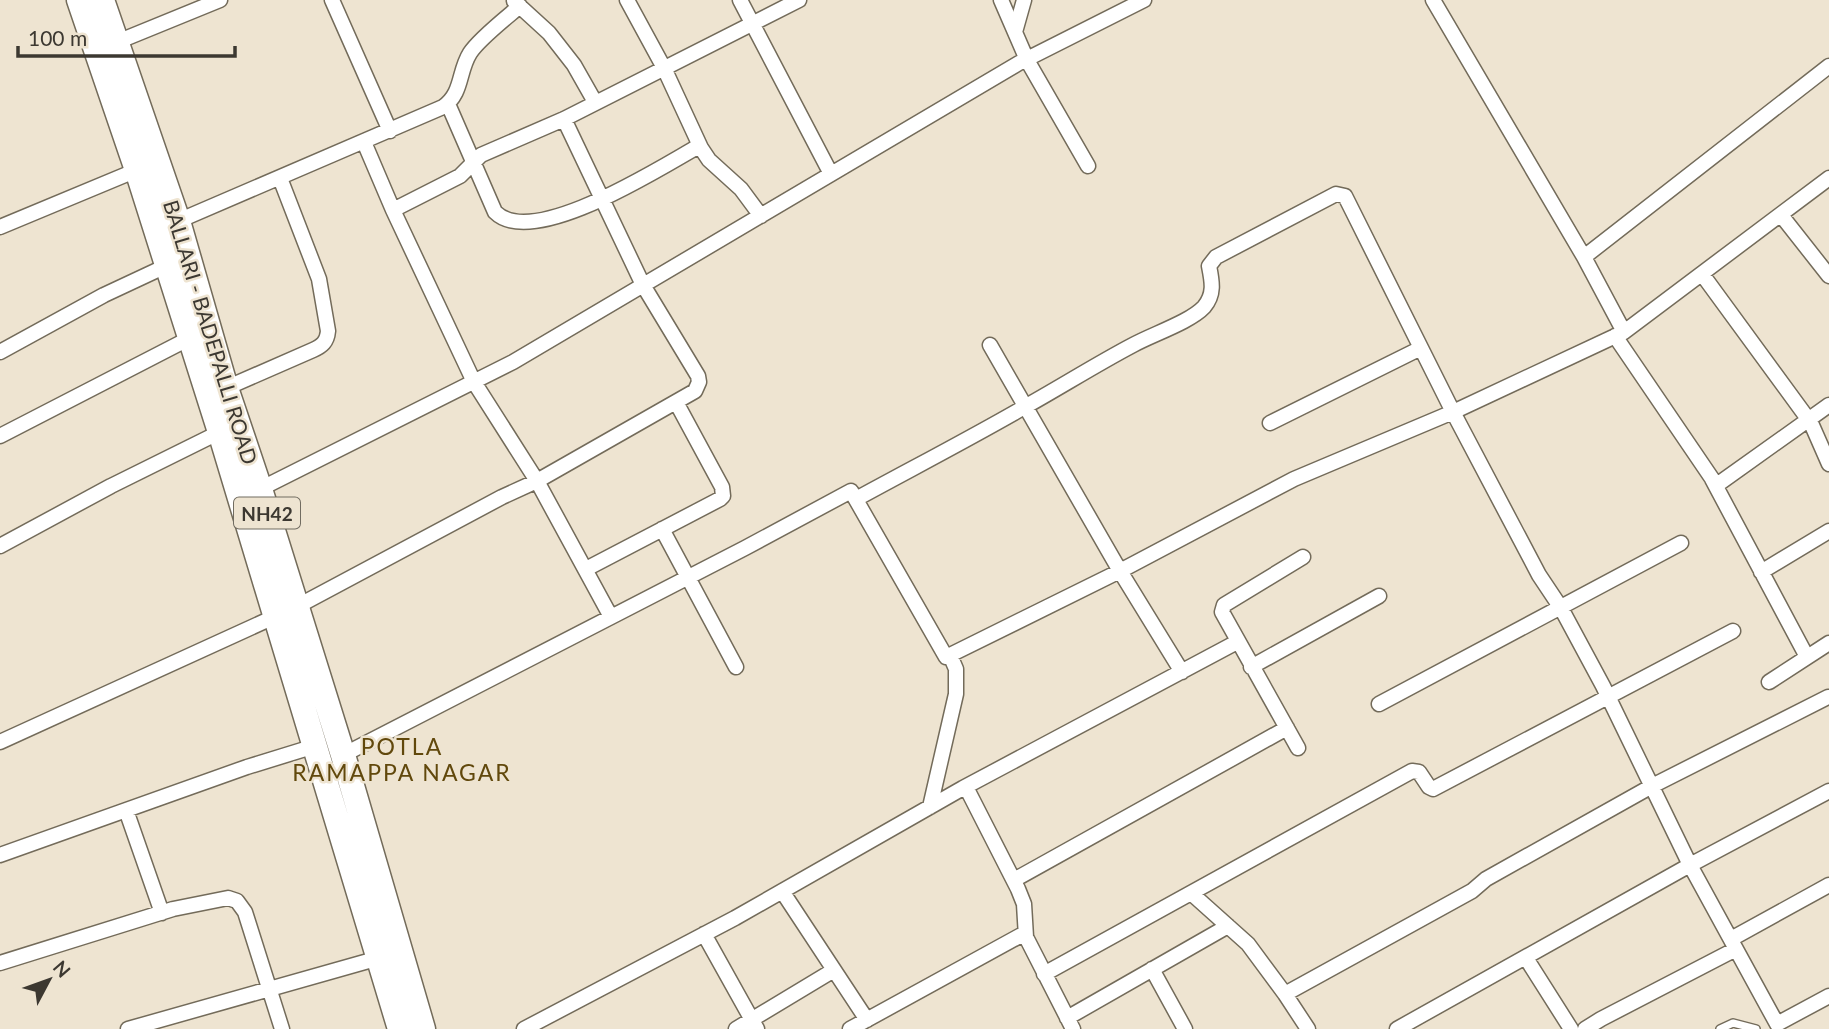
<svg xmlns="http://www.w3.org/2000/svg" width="1829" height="1029" viewBox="0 0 1829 1029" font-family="Lato,sans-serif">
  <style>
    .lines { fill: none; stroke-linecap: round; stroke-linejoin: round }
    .service-casing { stroke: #736b5a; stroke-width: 10 }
    .minor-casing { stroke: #736b5a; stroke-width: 17 }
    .trunk-casing { stroke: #736b5a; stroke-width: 27 }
    .service { stroke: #fff; stroke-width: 7 }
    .minor { stroke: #fff; stroke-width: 14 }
    .trunk { stroke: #fff; stroke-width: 24 }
    .labels { text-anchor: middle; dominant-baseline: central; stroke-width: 5; stroke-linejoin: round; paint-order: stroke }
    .shield { fill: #eee4d1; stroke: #716c61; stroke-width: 2 }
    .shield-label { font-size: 19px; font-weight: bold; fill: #3c3831 }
    .street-label { font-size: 21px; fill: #3c3831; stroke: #eee4d1 }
    .neighbourhood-label { font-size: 23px; letter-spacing: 2px; fill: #61480c; stroke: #eee4d1 }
  </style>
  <rect width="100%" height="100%" fill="#eee4d1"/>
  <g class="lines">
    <g class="service-casing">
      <path id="service" d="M1720,1029L1733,1023L1756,1029"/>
    </g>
    <g class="minor-casing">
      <path id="minor" d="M332,0L390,131
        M627,0L664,68L701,148L709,160L741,189L761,216
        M740,0L831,174
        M1001,0L1027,60L1088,166
        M1433,0L1584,257L1829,66
        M514,1L549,33L574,65L595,102
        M1015,32L1024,0
        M117,42L220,0
        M448,104L495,212C533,250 661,167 699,146
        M364,142L393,210L474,382L537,481L611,617
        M393,210L460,176L481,155L564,119L799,0
        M1781,215L1829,276
        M178,221L443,107C463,93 458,72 470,53C479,39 506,18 520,6
        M0,227L137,170
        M1584,257L1624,332
        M1702,274L1811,423L1829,464
        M1615,336L1715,483L1721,482L1829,405
        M990,345L1120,571L1182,672
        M0,352L104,295L166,266
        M226,388L313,350C322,346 327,342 328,331L319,279L280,178
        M1270,423L1421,348
        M0,436L190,338
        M1712,479L1807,657
        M260,489L513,362L1019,63L1144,0
        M856,499C911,469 967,440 1021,409C1059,388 1095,365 1133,345C1153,334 1190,322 1204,307C1215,294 1212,281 1209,266L1216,257L1336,194L1345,196L1453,412L1539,575L1561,608L1603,686L1690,865L1397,1029
        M662,529L736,667
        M0,546L111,486L220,432
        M586,569L720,499L723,496L722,487L676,402
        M1761,572L1829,531
        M1251,667L1379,596
        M1769,682L1829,643
        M1379,704L1681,543
        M0,742L296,607L502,497L537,481L695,391L699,382L698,376L643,285L564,119
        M1298,748L1222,612L1224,605L1303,557
        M343,755L745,548L851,491L946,657L1120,571L1294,479L1453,412L1624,332L1829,178
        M966,787L1018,889L1024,904L1026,937L1073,1029
        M1829,791L1690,865L1777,1024L1829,996
        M930,807L956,694V669L950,655
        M126,810L162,913
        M0,855L247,767L315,746
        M1014,880L1287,728
        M782,891L867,1020
        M1191,893L1248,944L1285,994L1308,1029
        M704,934L757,1029
        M1731,939L1829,885
        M1526,958L1571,1029
        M0,963L173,909L228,898L237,901L245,912L282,1029
        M1152,969L1185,1029
        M1044,974L1412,771L1419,772L1429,787L1433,789L1733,631
        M1285,994L1472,891L1486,879L1652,786L1828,697
        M1067,1018L1228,926
        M128,1029L379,958
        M524,1029L735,918L963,788L1237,642
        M736,1029L834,970
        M850,1029L1025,933
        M1585,1029L1601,1019L1736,949"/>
    </g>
    <g class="trunk-casing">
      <path id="trunk" d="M79,0L137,170L220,432L400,1029
        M102,0L178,221L226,388L260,489L343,755L423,1029"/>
    </g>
    <use href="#service" class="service"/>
    <use href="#minor" class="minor"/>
    <use href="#trunk" class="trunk"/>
  </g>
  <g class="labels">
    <rect class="shield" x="234" y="497.5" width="66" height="31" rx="5"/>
    <g class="shield-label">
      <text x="267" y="513">NH42</text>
    </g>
    <g class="street-label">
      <text transform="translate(211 332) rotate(73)">BALLARI - BADEPALLI ROAD</text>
    </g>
    <g class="neighbourhood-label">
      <text x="402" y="746">POTLA<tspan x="402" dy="26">RAMAPPA NAGAR</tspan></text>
    </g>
  </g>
  <g transform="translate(49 980) rotate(49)" stroke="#eee4d1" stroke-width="5" paint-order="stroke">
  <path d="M0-5L12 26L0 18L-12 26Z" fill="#3c3831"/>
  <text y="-10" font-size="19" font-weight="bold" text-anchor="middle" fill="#3c3831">N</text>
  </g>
  <path d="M18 46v10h217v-10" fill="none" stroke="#3c3831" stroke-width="3.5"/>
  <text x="28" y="46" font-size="21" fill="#3c3831" stroke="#eee4d1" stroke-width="5" paint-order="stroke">100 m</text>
</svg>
